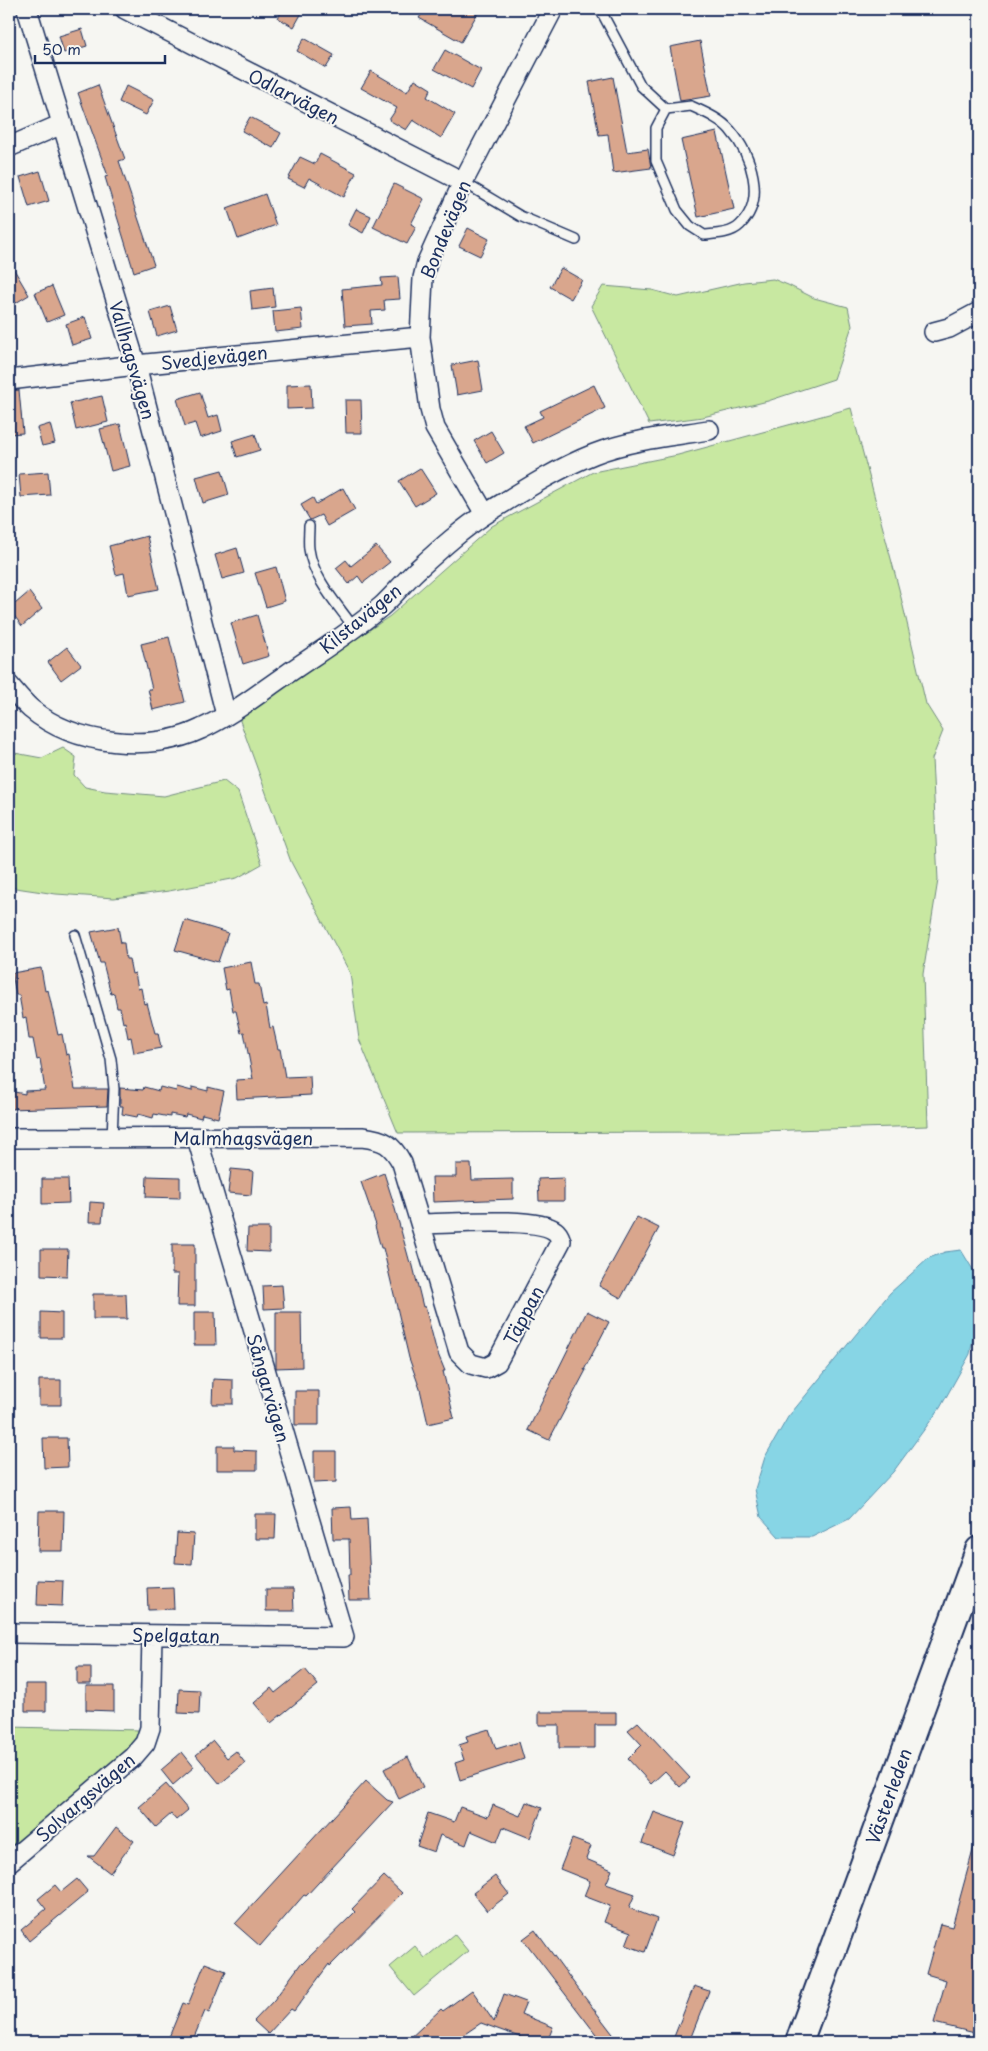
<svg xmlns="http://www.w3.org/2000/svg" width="988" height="2051" viewBox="0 0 988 2051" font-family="'Playpen Sans',sans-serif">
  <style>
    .green { fill: #c8e8a1; stroke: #728c80 }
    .water { fill: #87d5e5; stroke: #5c93af }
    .building { fill: #d9a68d; stroke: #1b2f5e }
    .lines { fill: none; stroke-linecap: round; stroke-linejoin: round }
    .lane-casing { stroke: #1b2f5e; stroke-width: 12 }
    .street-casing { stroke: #1b2f5e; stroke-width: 22 }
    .secondary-casing { stroke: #1b2f5e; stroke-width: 30 }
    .lane { stroke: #f6f6f2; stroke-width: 9 }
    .street { stroke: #f6f6f2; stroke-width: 19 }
    .secondary { stroke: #f6f6f2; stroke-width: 26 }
    .labels { text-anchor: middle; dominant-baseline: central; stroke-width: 4; stroke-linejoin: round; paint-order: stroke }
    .street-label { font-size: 18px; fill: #1b2f5e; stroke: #f6f6f2 }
  </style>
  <rect width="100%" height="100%" fill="#f6f6f2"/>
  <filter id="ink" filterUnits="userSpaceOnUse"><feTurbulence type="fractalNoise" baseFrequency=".02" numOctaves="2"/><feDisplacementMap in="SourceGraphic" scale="10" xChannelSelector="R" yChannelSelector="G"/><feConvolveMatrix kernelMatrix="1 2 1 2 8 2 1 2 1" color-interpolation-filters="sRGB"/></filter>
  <g filter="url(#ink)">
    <path class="green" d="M773,279L788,285L814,298L848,307L852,326L834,379L768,401L703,417L649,424L591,306L603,286L652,290L678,297L744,282Z
      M851,408L899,589L926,704L943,731L932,759L938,880L923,974L928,1126L724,1132L398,1133L359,1039L350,973L291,862L239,718L390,616L492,526L593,472L678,455Z
      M63,748L76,757L74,775L85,787L105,791L164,796L224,781L238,792L262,864L237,878L169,891L114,898L56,894L9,887V752L42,758Z
      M9,1727L140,1730L131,1746L9,1849Z
      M454,1934L468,1951L414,1996L390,1967L415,1946L425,1958Z"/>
    <path class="water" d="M961,1250L975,1273L979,1308L970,1354L940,1408L893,1472L849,1519L812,1537H779L761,1517L755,1489L765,1457L788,1417L890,1293L929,1258L945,1252Z"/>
    <path class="building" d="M283,9H304L294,27L278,18Z
      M425,9H480L461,42L419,18Z
      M82,29L87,46L64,53L59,36Z
      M304,38L334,55L326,68L297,51Z
      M700,41L711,96L680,101L670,47Z
      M445,50L481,70L471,89L434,69Z
      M371,71L407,92L415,79L431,89L427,97L455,114L441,138L413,120L406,130L389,120L397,108L361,88Z
      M613,77L627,152L648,149L651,168L613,173L608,134L599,135L589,82Z
      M98,85L125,159L119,161L154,265L134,272L105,177L108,176L78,93Z
      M126,86L154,100L146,115L119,102Z
      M250,117L281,133L273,148L242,131Z
      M717,132L734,209L698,217L681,140Z
      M320,154L356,173L344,197L309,178L304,187L288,179L300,157L315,164Z
      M40,171L49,201L29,207L20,177Z
      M394,184L424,199L411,224L416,227L407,244L373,227Z
      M265,194L276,225L238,239L227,208Z
      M356,209L371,216L363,233L348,225Z
      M468,228L489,239L480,256L459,246Z
      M9,261L29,295L14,304L9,296Z
      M561,268L582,280L571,299L550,287Z
      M398,277L400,299L384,300L385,310L371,311L372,324L345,326L342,289L382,285L381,278Z
      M52,286L64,315L47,322L35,293Z
      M273,288L275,307L252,310L250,291Z
      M170,306L177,330L157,336L150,312Z
      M301,308L303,329L275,332L273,311Z
      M85,317L92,339L72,345L66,324Z
      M478,360L483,390L457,395L452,365Z
      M311,384L312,408L287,409V385Z
      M594,385L605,408L533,443L524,426L543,417L540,411Z
      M19,390L23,433L9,434V391Z
      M200,392L208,418L218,415L222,431L200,438L195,423L185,426L177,399Z
      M102,396L108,422L76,430L70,403Z
      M345,400H361L362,433H346Z
      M50,424L55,443L42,446L37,428Z
      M120,424L130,466L111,471L100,429Z
      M491,431L504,453L487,463L474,441Z
      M255,434L260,450L237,457L232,441Z
      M420,468L436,493L415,506L399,481Z
      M222,470L229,495L203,503L196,477Z
      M48,472L50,495L21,497L19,474Z
      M343,488L355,510L327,526L321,515L310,520L301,505L313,498L316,504Z
      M147,536L159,589L128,595L124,573L116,575L109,546Z
      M376,546L390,562L363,583L358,576L349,584L336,568L346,560L351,566Z
      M237,548L244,573L222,579L215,555Z
      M276,567L285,601L266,607L255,573Z
      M29,592L42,609L22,626L9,609Z
      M257,615L269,656L243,664L231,623Z
      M169,637L185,702L153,710L148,689H152L141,644Z
      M67,647L81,665L61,680L48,662Z
      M185,920L228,933L218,962L175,950Z
      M118,927L121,943H124L126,959H129L132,974L135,973L138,989L141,988L144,1004L147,1003L155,1033H158L161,1048L134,1053L131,1037L128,1038L125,1022L123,1023L120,1008H117L114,993L111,994L103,963H100L91,932Z
      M251,962L255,984H259L263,1006L266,1005L270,1028L273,1027L278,1049H280L285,1077L310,1076L311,1095L237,1099L236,1080L253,1079L244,1032L241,1033L236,1011H233L229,989L226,990L222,968Z
      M41,968L45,991L48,990L58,1035L62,1034L66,1055L69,1054L75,1089H108L107,1106L9,1109V1091L25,1094V1091L45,1090L40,1059L37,1060L33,1039H29L26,1017L23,1018L19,995H16L12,973Z
      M144,1087L159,1091L160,1087L176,1091L177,1087L192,1091V1087L208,1091V1087L224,1091L218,1118L202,1114L201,1118L186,1114L185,1117L170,1114V1117L154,1114L153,1118L138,1114L137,1117L122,1114L123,1106H120V1088L143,1090Z
      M456,1164H471L472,1180L513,1179V1199L433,1202L432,1177H456Z
      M231,1169L253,1171L251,1195L228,1193Z
      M384,1173L392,1198L410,1263L412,1262L423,1307L425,1306L436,1349L445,1371H443L454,1418L428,1424L420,1389L409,1358L383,1248H381L375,1226L376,1225L361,1182Z
      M147,1176L180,1177V1198L146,1197Z
      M564,1178V1201H539L538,1179Z
      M42,1179H68L69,1203L42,1204Z
      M90,1202L104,1203L102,1222H89Z
      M637,1217L659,1228L621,1298L599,1286Z
      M248,1228H269V1252L247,1251Z
      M172,1244H195V1306H177L178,1274H172Z
      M41,1249H68L67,1276L41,1275Z
      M282,1285L284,1308L264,1309L263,1286Z
      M93,1294H126L127,1319H93Z
      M587,1311L609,1322L584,1370H586L549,1440L528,1430Z
      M41,1312L62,1313V1338H41Z
      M194,1312H215L216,1345H194Z
      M276,1312H301L302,1367L276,1368Z
      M213,1379L233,1380V1404H212Z
      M39,1380H61V1405H39Z
      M295,1391H319V1425H295Z
      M43,1438H67L68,1467L44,1468Z
      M217,1446H234V1450L257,1451V1470H217Z
      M314,1451H336V1482L314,1483Z
      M351,1507L352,1520L367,1519L371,1600H349L348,1575H350L349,1539H333L332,1508Z
      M39,1511H64L63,1551H38Z
      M255,1514H276L275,1539H255Z
      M177,1533L194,1534L192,1564L175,1563Z
      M38,1580L63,1581L62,1606L37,1605Z
      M173,1587L174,1609L148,1610L147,1588Z
      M266,1589H293L294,1611H266Z
      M77,1667H91V1684H77Z
      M305,1669L318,1685L271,1723L254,1703L271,1688L275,1693Z
      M25,1684H46V1711H25Z
      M86,1686H114V1711L86,1710Z
      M179,1689L200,1690L199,1714L178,1713Z
      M539,1712H616V1725H595V1748H559V1725H539Z
      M638,1722L690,1778L680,1787L665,1771L651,1784L628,1759L642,1745L628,1730Z
      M489,1729L496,1749L519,1742L524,1759L460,1780L455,1763L464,1760L459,1745L468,1742L466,1736Z
      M213,1741L227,1758L236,1751L245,1763L220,1784L196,1755Z
      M182,1752L194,1767L173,1785L161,1770Z
      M408,1757L423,1787L399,1799L384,1769Z
      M366,1781L387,1800L393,1802L306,1896L304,1895L260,1946L235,1924Z
      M166,1784L188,1810L176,1820L171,1814L156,1827L139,1807Z
      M526,1802L542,1808L530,1838L503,1827L497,1842L471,1831L466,1845L440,1835L434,1852L417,1846L428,1813L454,1822L460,1807L488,1817L493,1805L520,1816Z
      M654,1812L685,1823L673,1855L642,1843Z
      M116,1827L134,1841L110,1873L88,1856H94Z
      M572,1839L591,1846L586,1859L612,1870L606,1884L635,1894L629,1908L657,1919L645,1952L626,1945L631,1932L604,1922L610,1906L584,1896L590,1881L560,1869Z
      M975,1843L979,1844V2034L934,2023L946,1980L926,1974L940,1924L952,1927Z
      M384,1876L402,1893L330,1966L329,1964L294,2011L291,2009L268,2034L254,2021L274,2000L302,1962L303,1963L355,1912L352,1909Z
      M495,1876L509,1894L487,1911L473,1893Z
      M77,1879L88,1892L29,1941L21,1930L46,1909L38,1899L55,1885L61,1892Z
      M535,1930L573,1982L619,2042H602L523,1939Z
      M205,1963L226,1971L209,2013L205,2011L192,2042H167L183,2003L188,2005Z
      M694,1986L709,1991L689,2042H672Z
      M472,1990L494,2022L504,1994L526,2002L521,2014L553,2027L547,2042H524L525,2039L481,2023L453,2042H406L441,2009L443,2011Z"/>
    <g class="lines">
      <g class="lane-casing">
        <path id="lane" d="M602,13L641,86L666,109
          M691,106C704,112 721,119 730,130C751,154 767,199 740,225C731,234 715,234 704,235L690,226L677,210L656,161V128L666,109Z
          M463,182L520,216L576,240
          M309,526C309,533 308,542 309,549C313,579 338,605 354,628
          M75,935L111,1059L114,1089L112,1138"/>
      </g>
      <g class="street-casing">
        <path id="street" d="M27,9L136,365L226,715
          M125,9L463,182
          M9,147L62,124
          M934,332L949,328L979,312
          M9,380L136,365L420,337
          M485,514L435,428L430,409L420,337L423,278L427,262L463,182L553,9
          M9,685C16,693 23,702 31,709C74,745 151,753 201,729C232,715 259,693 287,674C319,652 353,631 383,605C395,594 405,581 417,570C439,550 462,529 487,513C521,492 556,469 594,454C630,440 671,436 709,430
          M9,1138L362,1137C384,1140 391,1143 402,1163L459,1352L471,1364L486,1368L497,1362L561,1241C560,1238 558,1233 555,1231C537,1216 447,1224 421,1224
          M9,1633L344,1637L197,1138
          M9,1862L133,1757L145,1743L150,1728L152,1635"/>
      </g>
      <g class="secondary-casing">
        <path id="secondary" d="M799,2042L979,1550"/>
      </g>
      <use href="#lane" class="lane"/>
      <use href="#street" class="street"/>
      <use href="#secondary" class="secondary"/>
    </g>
  </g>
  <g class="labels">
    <g class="street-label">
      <text transform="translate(294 96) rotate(27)">Odlarvägen</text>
      <text transform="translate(445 229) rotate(-68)">Bondevägen</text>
      <text transform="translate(214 357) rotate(-6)">Svedjevägen</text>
      <text transform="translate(133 360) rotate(74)">Vallhagsvägen</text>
      <text transform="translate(360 618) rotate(-39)">Kilstavägen</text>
      <text x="243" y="1137">Malmhagsvägen</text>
      <text transform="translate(523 1315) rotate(-62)">Täppan</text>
      <text transform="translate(269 1388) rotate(74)">Sångarvägen</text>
      <text transform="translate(176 1635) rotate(1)">Spelgatan</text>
      <text transform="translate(888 1796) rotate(-70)">Västerleden</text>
      <text transform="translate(85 1797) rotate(-41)">Solvargsvägen</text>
    </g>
  </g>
  <rect width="988" height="2051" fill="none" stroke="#f6f6f2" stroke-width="30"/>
  <rect x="15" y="15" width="958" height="2021" fill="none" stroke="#1b2f5e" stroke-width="2" filter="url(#ink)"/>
  <path d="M35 55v8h130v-8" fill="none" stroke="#1b2f5e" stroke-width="2.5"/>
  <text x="42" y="55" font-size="15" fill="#1b2f5e" stroke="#f6f6f2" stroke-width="4" paint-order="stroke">50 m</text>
</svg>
